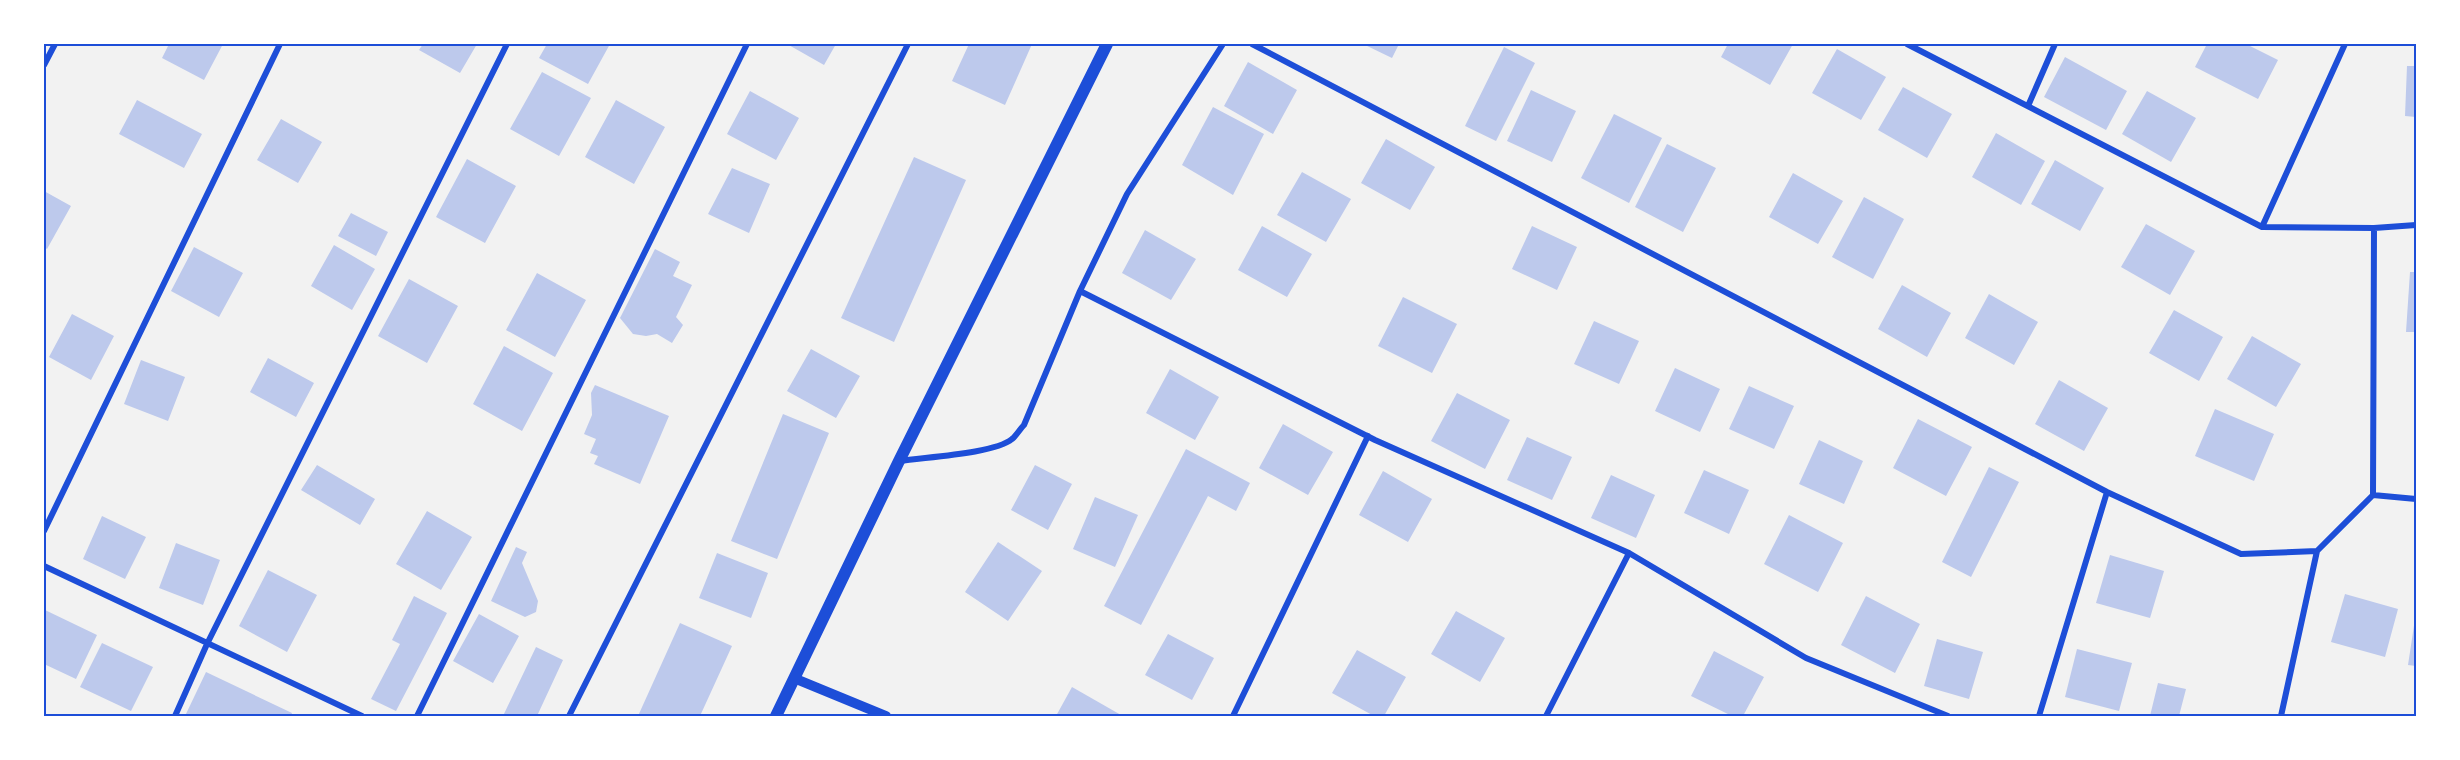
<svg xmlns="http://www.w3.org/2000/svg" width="2460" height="760" viewBox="0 0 2460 760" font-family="'Open Sans',sans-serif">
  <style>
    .building { fill: #bdc9ec }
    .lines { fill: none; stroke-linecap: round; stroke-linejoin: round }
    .minor { stroke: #1d4ed8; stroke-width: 6 }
    .tertiary { stroke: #1d4ed8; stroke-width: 10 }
    .secondary { stroke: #1d4ed8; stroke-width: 12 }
    .neatline { fill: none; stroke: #1d4ed8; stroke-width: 2 }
  </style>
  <rect width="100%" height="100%" fill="#f2f2f2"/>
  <path class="building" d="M169,44H223L204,80L162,58Z
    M423,44H477L460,73L419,50Z
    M547,44H610L588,84L539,58Z
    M787,44H836L824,65Z
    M969,44H1032L1005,105L952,81Z
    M1363,44H1399L1392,58Z
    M1728,44H1793L1770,85L1721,57Z
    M2207,44H2246L2278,60L2258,99L2195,67Z
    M1504,47L1535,63L1496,141L1465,126Z
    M1837,49L1886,77L1861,120L1812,93Z
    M2065,57L2127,91L2106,130L2044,97Z
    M1248,62L1297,90L1273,134L1224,106Z
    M2407,66H2416V117L2405,116Z
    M542,72L591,98L559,156L510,129Z
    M1903,87L1952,114L1927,158L1878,130Z
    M1531,90L1576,111L1552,162L1507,141Z
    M750,91L799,118L776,160L727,134Z
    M2147,91L2196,118L2171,162L2122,134Z
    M137,100L202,134L184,168L119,134Z
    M616,100L665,127L634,184L585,157Z
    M1213,107L1264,134L1233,195L1182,165Z
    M1614,114L1662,138L1629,203L1581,178Z
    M281,119L322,142L298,183L257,160Z
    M1996,133L2045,161L2021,205L1972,177Z
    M1386,139L1435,167L1410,210L1361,183Z
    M1667,144L1716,168L1683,232L1635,207Z
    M914,157L966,180L894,342L841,318Z
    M467,159L516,186L485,243L436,217Z
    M2055,160L2104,188L2080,231L2031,204Z
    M732,168L770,184L749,233L708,214Z
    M1302,172L1351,199L1326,242L1277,215Z
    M1793,173L1843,201L1818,244L1769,217Z
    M44,191L71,206L47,249L44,247Z
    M1864,197L1904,219L1873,279L1832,257Z
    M351,213L388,232L376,256L338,236Z
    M2146,224L2195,251L2170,295L2121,267Z
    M1262,226L1312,254L1287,297L1238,270Z
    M1532,226L1577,247L1557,290L1512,269Z
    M1145,230L1196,259L1171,300L1122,273Z
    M334,245L375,269L352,310L311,286Z
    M194,247L243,273L219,317L171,291Z
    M655,249L680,262L673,276L692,285L676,317L683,325L672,343L657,334L646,336L633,334L620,318Z
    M2410,272H2416V332H2406Z
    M537,273L586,300L555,357L506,330Z
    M409,279L458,306L427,363L378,336Z
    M1902,285L1951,313L1927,357L1878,329Z
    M1989,294L2038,322L2014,365L1965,338Z
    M1403,297L1457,324L1432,373L1378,346Z
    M2174,310L2223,337L2199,381L2149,353Z
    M72,314L114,336L91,380L49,357Z
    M1594,321L1639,341L1619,384L1574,364Z
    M2252,336L2301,364L2276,407L2227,379Z
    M504,346L553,373L522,431L473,404Z
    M811,349L860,376L836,418L787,391Z
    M268,358L314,383L296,417L250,392Z
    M141,360L185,377L168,421L124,404Z
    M1675,368L1720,389L1700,432L1655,411Z
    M1170,369L1219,397L1195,440L1146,413Z
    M2059,380L2108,408L2084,451L2035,424Z
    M595,385L669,416L640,484L594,464L598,456L590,453L596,439L584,434L592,415L591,393Z
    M1749,386L1794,406L1774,449L1729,429Z
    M1457,393L1510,420L1485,469L1431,441Z
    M2215,409L2274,434L2254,481L2195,456Z
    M783,414L829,433L777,559L731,541Z
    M1918,419L1972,447L1946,496L1893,468Z
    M1283,424L1333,452L1308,495L1259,468Z
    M1527,437L1572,457L1552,500L1507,480Z
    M1819,440L1863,461L1844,504L1799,484Z
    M1186,449L1250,483L1236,511L1208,496L1141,625L1104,606Z
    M317,465L375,499L360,525L301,490Z
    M1035,465L1072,484L1048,530L1011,510Z
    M1989,467L2019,482L1971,577L1942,562Z
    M1704,470L1749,490L1729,534L1684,513Z
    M1383,471L1432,499L1408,542L1359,515Z
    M1611,475L1655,495L1636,538L1591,518Z
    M1095,497L1138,515L1115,567L1073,549Z
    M427,511L472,537L441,590L396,564Z
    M1789,515L1843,543L1818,592L1764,564Z
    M102,516L146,537L125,579L83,559Z
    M998,542L1042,571L1008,621L965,592Z
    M176,543L220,560L203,605L159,588Z
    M516,547L527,552L522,563L538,601L536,612L525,617L491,601Z
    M717,553L768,573L751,618L699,598Z
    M2110,555L2164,571L2150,618L2096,603Z
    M268,570L317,595L287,652L239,626Z
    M2345,594L2398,609L2385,657L2331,642Z
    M414,596L447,613L396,711L371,699L400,644L392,640Z
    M1866,596L1920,624L1895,673L1841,645Z
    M45,610L97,635L76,679L44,664Z
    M1456,611L1505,638L1480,682L1431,654Z
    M479,614L519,636L493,683L453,661Z
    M2415,619H2416V666L2408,665Z
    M680,623L732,646L700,716H638Z
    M1168,634L1214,658L1192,700L1145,675Z
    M1937,639L1983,652L1969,699L1924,686Z
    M102,643L153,667L131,711L80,687Z
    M536,647L563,660L537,716H503Z
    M2077,649L2132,663L2119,711L2065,697Z
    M1357,650L1406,677L1384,716H1374L1332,693Z
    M1714,651L1764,677L1743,716H1732L1691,696Z
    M206,672L292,713L291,716H185Z
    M2158,683L2186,689L2179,716H2150Z
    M1072,687L1121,715L1120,716H1056Z"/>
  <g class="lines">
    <path class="minor" d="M1252,44L2107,492L2241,554L2317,551L2373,495L2374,228L2262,227L1907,44
      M44,65L55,44
      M2028,106L2055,44
      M2262,227L2345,44
      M2374,228L2416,225
      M1080,291L1375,440L1629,553L1806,658L1948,716
      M900,461C924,457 994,454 1012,439C1016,436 1020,429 1024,425L1080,291L1127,194L1223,44
      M2373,495L2416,499
      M44,531L280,44
      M44,566L362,716
      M175,716L207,644L507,44
      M417,716L747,44
      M569,716L908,44
      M1233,716L1368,436
      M1546,716L1629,553
      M2039,716L2107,492
      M2281,716L2317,551"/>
    <path class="tertiary" d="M796,679L886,716"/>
    <path class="secondary" d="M776,716L899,461L1107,44"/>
  </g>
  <rect width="2460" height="760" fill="none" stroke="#ffffff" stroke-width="90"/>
  <rect x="45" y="45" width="2370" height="670" class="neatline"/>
</svg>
